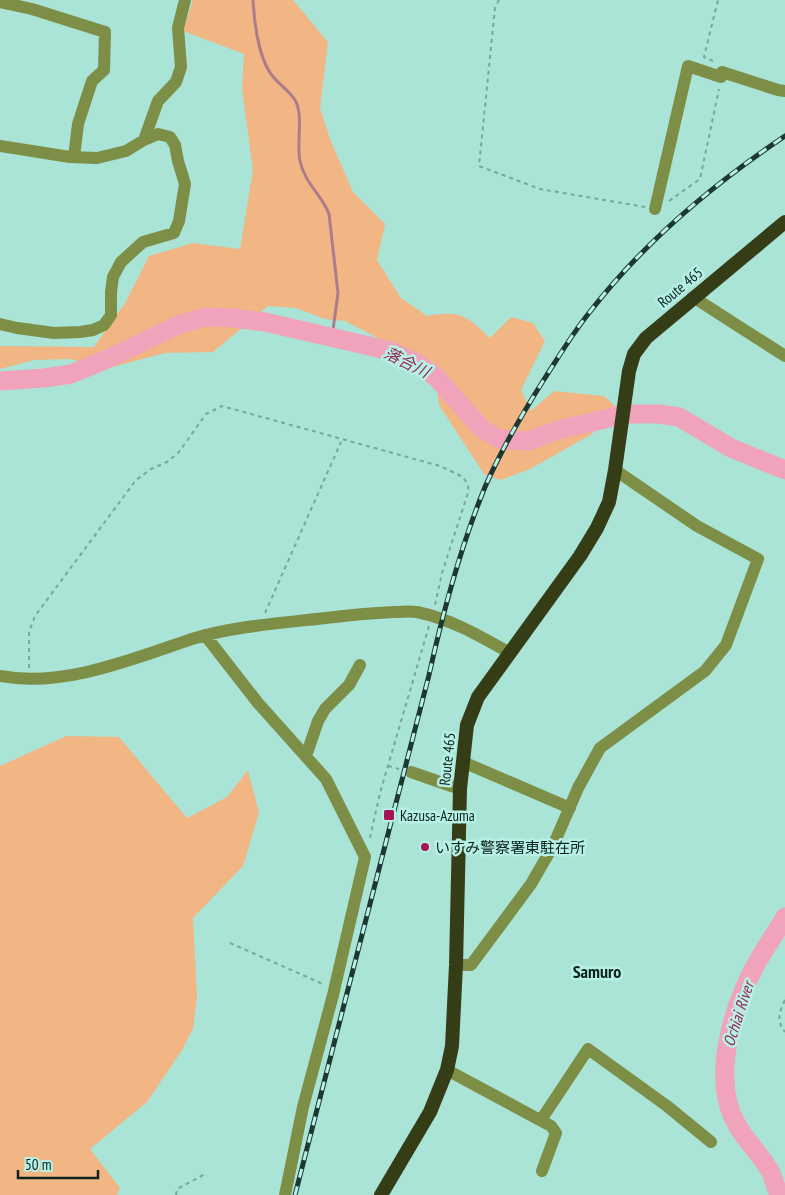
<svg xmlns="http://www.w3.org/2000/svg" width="785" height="1195" viewBox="0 0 785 1195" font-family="'PT Sans Narrow','Noto Sans JP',sans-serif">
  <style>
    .green { fill: #f2b685 }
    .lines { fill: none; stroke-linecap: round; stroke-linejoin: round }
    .stream { stroke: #ab7c8b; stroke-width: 3 }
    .river { stroke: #f0a3ba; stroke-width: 19 }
    .path { stroke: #77a69c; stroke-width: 2; stroke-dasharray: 4 4; stroke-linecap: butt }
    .minor { stroke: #7d8e46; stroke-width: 12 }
    .trunk { stroke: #343d16; stroke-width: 14 }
    .rail-casing { stroke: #1d3833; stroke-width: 5 }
    .rail { stroke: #b7f1e5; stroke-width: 3; stroke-dasharray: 9; stroke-linecap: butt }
    .poi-dot { fill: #a51557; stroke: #b7f1e5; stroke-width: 2 }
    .labels { text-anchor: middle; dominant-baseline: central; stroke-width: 5; stroke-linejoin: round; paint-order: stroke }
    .street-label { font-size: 15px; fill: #0b221e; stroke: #b7f1e5 }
    .poi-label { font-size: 15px; fill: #0b221e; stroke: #b7f1e5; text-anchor: start }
    .water-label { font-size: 16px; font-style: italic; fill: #952654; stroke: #b7f1e5 }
    .quarter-label { font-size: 18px; font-weight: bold; fill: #0b221e; stroke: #b7f1e5 }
  </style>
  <rect width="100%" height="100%" fill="#aae4d7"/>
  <path class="green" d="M193,0H293L328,42L320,108L330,139L353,192L385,224L377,260L401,298L427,316C460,310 466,315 490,338L511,317L533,323L545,341L521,390L531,411L554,391L604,396L616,407L592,434L530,469L501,480L484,474L439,405L433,362L399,349L345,321L325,319L296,308L268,306L213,352L165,353L112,367L69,359L34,360L0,369V346L94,347L125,303L149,256L193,243L240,249L253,170L242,89L244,54L183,31Z
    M66,736L119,737L187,818L227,797L248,770L259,813L243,866L193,918L197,998L193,1029L182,1050L147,1102L90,1149L120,1188L117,1195H0V766Z"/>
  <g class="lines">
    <path class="stream" d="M253,0C254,21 258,53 269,71C275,82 288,89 295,100C304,115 296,144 300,161C305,184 322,195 329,214L338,293L332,337"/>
    <path class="river" d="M0,381L44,378L71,374L105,360L178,325L205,317L234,318L265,322L391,351L417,363L436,377L481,428L499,439L528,441L558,430L626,414H659L679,417L731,448L785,470
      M779,1195C776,1188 774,1180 771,1173C762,1155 745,1141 736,1123C710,1077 734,1002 759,959C767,945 777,931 785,917"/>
    <path class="path" d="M499,0L495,8L479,166L540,189L645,207
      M713,61L704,57L718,0
      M669,201L700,179L719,89
      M265,613L341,442
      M29,668V632L35,616L136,480L151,469L167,462L179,452L206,414L222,406L440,466C453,473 471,476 468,493L442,573L435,605
      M388,766L399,769
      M370,838L380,793L429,626
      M230,943L323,984
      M785,1000C779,1013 776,1020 785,1032
      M176,1195L177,1189L205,1174"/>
    <path class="minor" d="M0,2L32,9L105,32L104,70L92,81L78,124L74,157
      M144,140L158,101L176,82L181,67L178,28L185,0
      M0,146L70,157L97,158L126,151L144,140L158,134L170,137L175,145L178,161L185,184L179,221L174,233L143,242L121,262L113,277L111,292V315L104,325L93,330L80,332L54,333L17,328L0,324
      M655,209L688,66L721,77L722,72L778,90L785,91
      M693,297L785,356
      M205,635L258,703L326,779L365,857L333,995L303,1107L285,1195
      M0,676C63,688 132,659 192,639C234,626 282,623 326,618C349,615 371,613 394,612C401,612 410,611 417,612C451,619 480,636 510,653
      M306,756L318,721L325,709L349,685L360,665
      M463,762L570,808
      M411,772L460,789
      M456,965H471L531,884L553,846L578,788L600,748L705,671L726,645L758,559L697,526L615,470
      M447,1070L551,1126L556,1133L542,1171
      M541,1120L588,1049L667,1106L711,1142"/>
    <path class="trunk" d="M381,1195L430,1112L447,1070L452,1046L456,965L460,789L467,725L478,697L580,556L597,528L609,502L615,470L629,371L634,354L646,338L785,222"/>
    <g class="rail-casing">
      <path id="rail" d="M295,1195L429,675C443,612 460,548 485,487C501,450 521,416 543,381C558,358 572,334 589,313C643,243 712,185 785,136"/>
    </g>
    <use href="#rail" class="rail"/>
  </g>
  <g class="poi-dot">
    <rect x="383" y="809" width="12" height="12" rx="2.5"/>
    <circle cx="425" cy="847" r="5"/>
  </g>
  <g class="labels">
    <g class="street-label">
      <text transform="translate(680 287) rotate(-40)">Route 465</text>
      <text transform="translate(447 759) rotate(-84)">Route 465</text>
    </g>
    <g class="poi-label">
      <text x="400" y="815">Kazusa-Azuma</text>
      <text x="435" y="847">いすみ警察署東駐在所</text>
    </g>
    <g class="water-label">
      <text transform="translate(407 362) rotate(26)">落合川</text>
      <text transform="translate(738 1014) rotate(-72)">Ochiai River</text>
    </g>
    <g class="quarter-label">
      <text x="597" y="971">Samuro</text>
    </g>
  </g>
  <path d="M18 1170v8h80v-8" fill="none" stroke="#0b221e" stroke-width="2.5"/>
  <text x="25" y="1170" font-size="15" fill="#0b221e" stroke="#b7f1e5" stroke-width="4" paint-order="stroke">50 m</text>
</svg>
